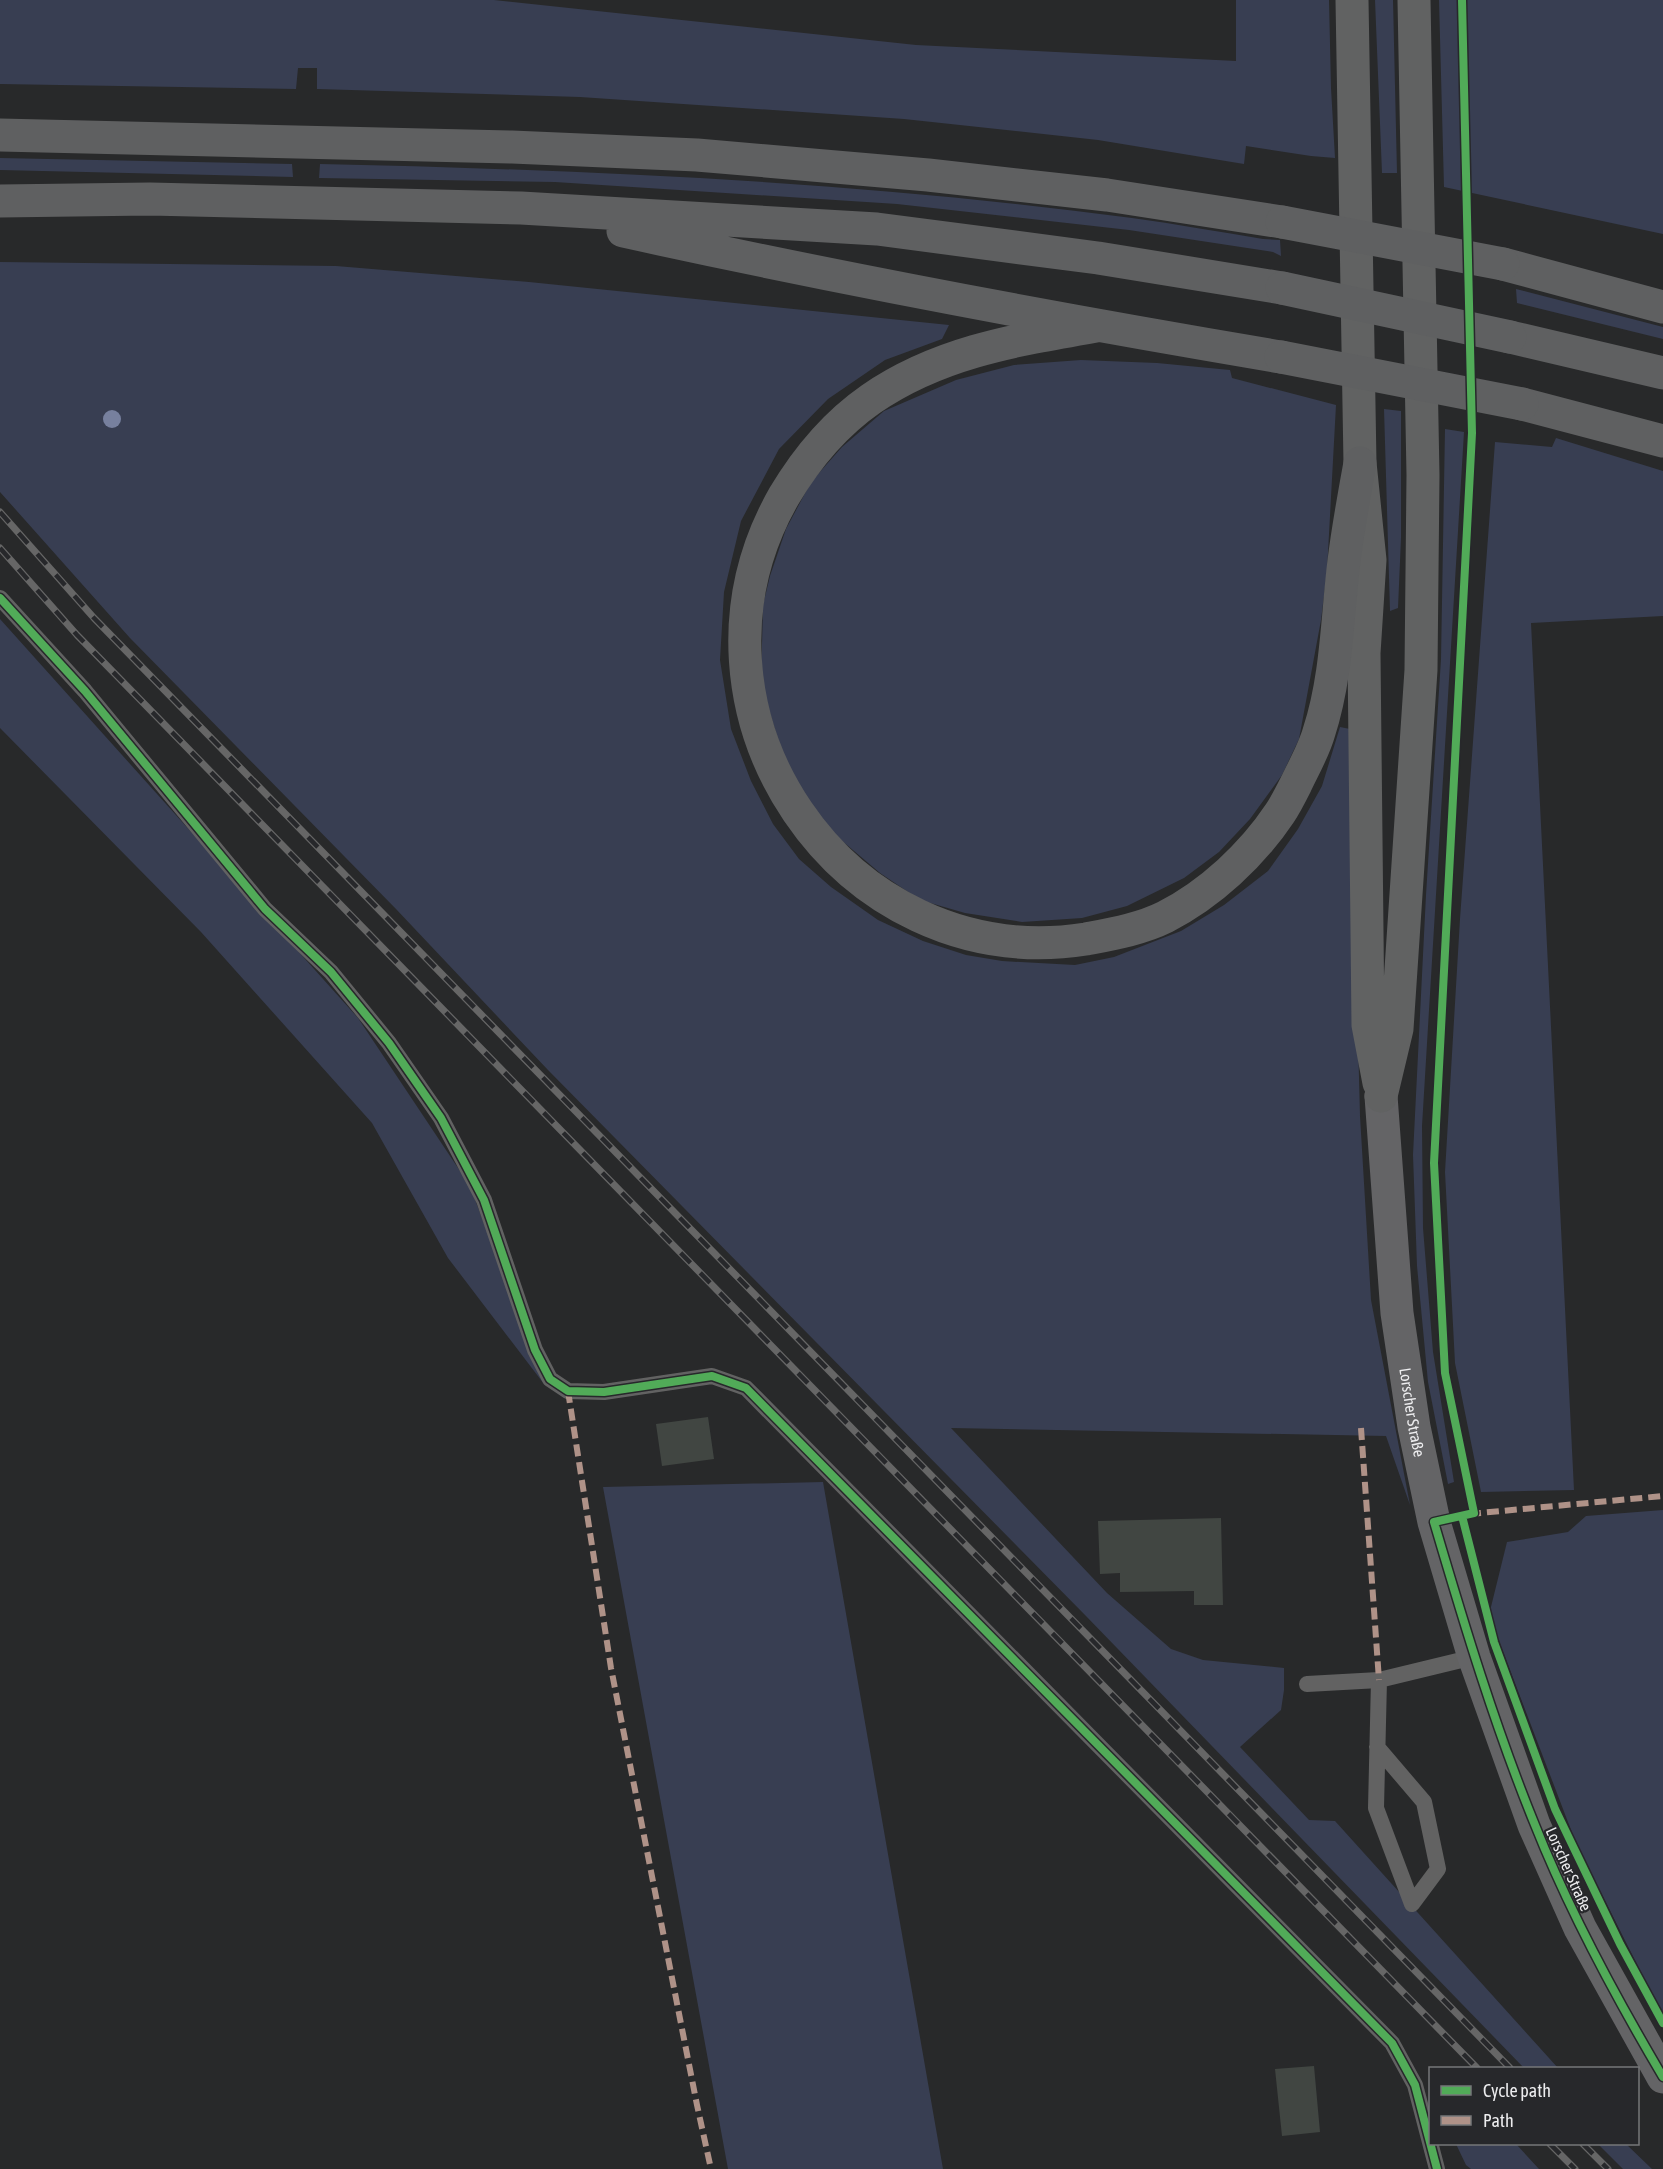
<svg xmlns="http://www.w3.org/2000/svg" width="1663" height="2169" viewBox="0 0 1663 2169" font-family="'Asap Condensed',sans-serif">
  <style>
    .green { fill: #383e52 }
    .building { fill: #414642 }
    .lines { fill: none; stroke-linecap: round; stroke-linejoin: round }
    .service { stroke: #626262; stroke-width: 16 }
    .secondary { stroke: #646466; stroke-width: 33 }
    .trunk { stroke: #616262; stroke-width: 33 }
    .motorway { stroke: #5f6061; stroke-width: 33 }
    .rail-casing { stroke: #666; stroke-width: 7 }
    .rail { stroke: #27282b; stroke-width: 4.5; stroke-dasharray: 14; stroke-linecap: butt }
    .motorway-bridge { stroke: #5f6061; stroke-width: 33 }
    .quiet { stroke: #af9288; stroke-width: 6; stroke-dasharray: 12 6; stroke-linecap: butt }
    .cycleway-casing { stroke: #27282b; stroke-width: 11 }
    .cycleway { stroke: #51ab58; stroke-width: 8 }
    .tree { fill: #77809e }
    .labels { text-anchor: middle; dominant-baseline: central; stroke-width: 4.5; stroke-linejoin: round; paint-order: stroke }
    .street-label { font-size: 16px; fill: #ededef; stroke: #27282b }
  </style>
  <rect width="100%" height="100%" fill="#28292a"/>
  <path class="green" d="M0,0H494L916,45L1236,61V0H1329L1331,88L1335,158L1311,156L1246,146L1244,164L1098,140L904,119L580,97L317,89V68H298L296,89L0,84Z
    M1375,0H1393L1397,173H1382Z
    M1439,0H1663V234L1444,187Z
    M0,158L292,164L293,177L0,170Z
    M320,164C591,170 863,182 1132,218C1176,224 1220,232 1263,239L1280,240L1281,256L1273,252L1129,230L897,204L555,182L319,178Z
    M0,262L336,266L529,282L949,325L942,339L885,360L828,399L779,449L741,521L724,592L720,660L731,729L751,781L773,824L799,859L831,887L878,920L923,941L966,955L1002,961L1075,965L1114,957L1181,931L1224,905L1268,871L1298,829L1322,786L1340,727L1350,729L1360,1116L1371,1300L1410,1505L1386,1436L951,1428L1107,1593L1171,1649L1203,1660L1284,1668V1690L1281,1710L1240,1747L1309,1820L1335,1821L1558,2068H1524L1085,1615L548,1070L396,909L130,638L0,492Z
    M1516,289L1663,327V339L1517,303Z
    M1081,360L1157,363L1230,370L1232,378L1336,405L1327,571L1321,620L1299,739L1282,775L1250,819L1219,852L1184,878L1127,906L1082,918L1022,922L965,913L920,900L880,873L834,834L807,800L785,762L761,684L763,605L770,576L786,529L811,482L842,447L884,411L956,380L1014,365Z
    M1384,409L1401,411V538L1398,608L1390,611Z
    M1445,429L1464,432L1422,1126L1423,1228L1433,1352L1454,1482L1448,1484L1428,1382L1417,1266L1413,1155L1426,895L1441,659Z
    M1556,438L1663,471V616L1531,623L1574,1490L1481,1492L1455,1363L1445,1172L1460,919L1495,442L1552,447Z
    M0,619L358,1018L470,1186L544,1384L448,1258L372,1123L201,932L0,728Z
    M823,1482L943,2169H728L603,1487Z
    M1663,1510V2016L1576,1843L1489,1615L1507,1542L1568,1532L1586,1516Z
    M1456,2144H1516L1539,2169H1471L1466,2165Z
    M1598,2144H1626L1652,2169H1623Z"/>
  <path class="building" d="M708,1417L714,1459L662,1466L656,1424Z
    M1221,1518L1223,1605H1194V1591L1120,1592V1573L1100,1574L1098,1521Z
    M1314,2066L1320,2132L1282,2136L1275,2069Z"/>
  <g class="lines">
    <path class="service" d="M0,598L85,691L265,909L331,972L389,1043L441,1118L484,1200L535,1350L550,1379L568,1391L604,1392L712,1376L746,1388L1392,2043L1415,2085L1437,2169
      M1307,1684L1379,1680L1474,1657
      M1377,1747L1424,1802L1438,1869L1412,1904L1376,1808L1379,1680"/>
    <path class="secondary" id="s1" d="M1381,1096L1397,1313L1414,1427L1434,1522L1474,1657L1534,1825L1580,1928L1663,2077"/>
    <path class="trunk" d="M1352,0L1360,463L1370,560L1364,653L1368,1025L1379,1083
      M1381,1096L1397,1029L1421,670L1423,475L1414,0"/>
    <path class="motorway" d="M0,135L512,147L697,155L928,175L1107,195L1282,222
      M0,201L150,199L521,208L877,229L1098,258L1282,288
      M623,231C841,279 1061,320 1281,357
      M1503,264L1663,307
      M1096,326C1016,340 939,352 871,399C835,424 806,459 784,496C662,709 842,977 1086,939C1112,934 1141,929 1165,917C1210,894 1252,855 1280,813C1286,804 1291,794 1296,784C1304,767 1314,750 1319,732C1337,677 1337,618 1344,561C1348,528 1354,496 1360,463
      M1510,337L1663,373
      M1522,404L1663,441"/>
    <g class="rail-casing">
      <path id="rail" d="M0,512L94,618L1510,2068
        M0,548L77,635L1477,2068
        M1550,2144L1575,2169
        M1583,2144L1608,2169"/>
    </g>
    <use href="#rail" class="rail"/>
    <path class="motorway-bridge" d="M1282,222L1503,264
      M1282,288L1510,337
      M1281,357L1522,404"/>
    <path class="quiet" d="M568,1391L611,1668L697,2105L711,2169
      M1361,1428L1379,1680
      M1469,1514L1663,1496"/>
    <g class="cycleway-casing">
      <path id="cycleway" d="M1462,0L1472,433L1434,1163L1445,1373L1474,1513L1434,1522C1464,1624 1495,1727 1535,1825C1570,1913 1615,1996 1663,2077
        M0,598L85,691L265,909L331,972L389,1043L441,1118L484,1200L535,1350L550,1379L568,1391L604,1392L712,1376L746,1388L1392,2043L1415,2085L1437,2169
        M1462,1516L1494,1642L1555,1809L1620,1944L1663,2023"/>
    </g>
    <use href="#cycleway" class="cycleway"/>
  </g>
  <circle class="tree" cx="112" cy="419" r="9"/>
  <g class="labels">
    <g class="street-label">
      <text stroke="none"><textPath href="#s1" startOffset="318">Lorscher Straße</textPath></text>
      <text transform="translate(1569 1869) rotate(66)">Lorscher Straße</text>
    </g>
  </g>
  <rect x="1429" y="2067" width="210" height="78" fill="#27282b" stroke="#767779" stroke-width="1.5"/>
  <rect x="1441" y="2086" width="30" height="9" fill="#51ab58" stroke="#767779" stroke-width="1.5"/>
  <text x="1483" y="2097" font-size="18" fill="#ededef">Cycle path</text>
  <rect x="1441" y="2116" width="30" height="9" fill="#af9288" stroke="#767779" stroke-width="1.5"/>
  <text x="1483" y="2127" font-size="18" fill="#ededef">Path</text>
</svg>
